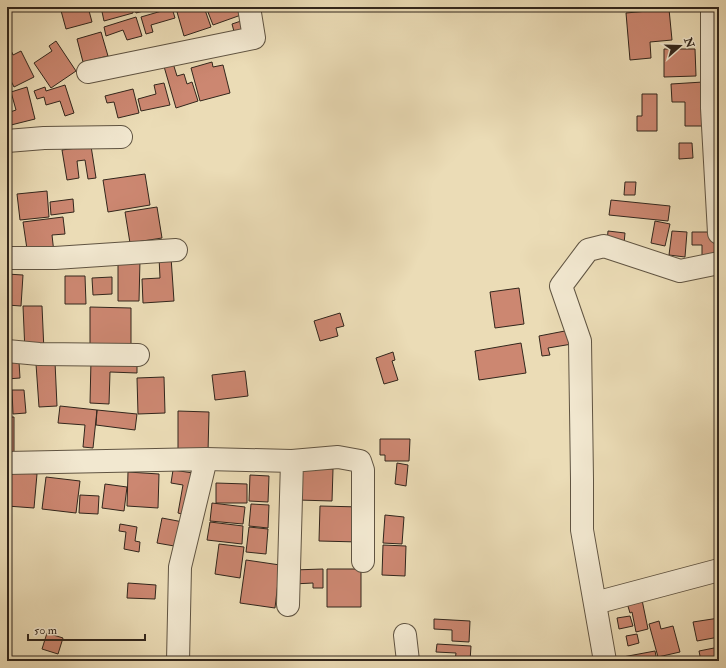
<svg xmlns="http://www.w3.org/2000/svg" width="726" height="668" viewBox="0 0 726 668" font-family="'IM FELL Double Pica',serif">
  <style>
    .building { fill: #cc8771; stroke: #32261c }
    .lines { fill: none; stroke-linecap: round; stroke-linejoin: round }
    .minor-casing { stroke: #605442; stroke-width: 24 }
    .minor { stroke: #f2e8d0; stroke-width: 22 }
  </style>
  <rect width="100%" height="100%" fill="#ebdcb6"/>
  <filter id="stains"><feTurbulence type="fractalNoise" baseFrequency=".005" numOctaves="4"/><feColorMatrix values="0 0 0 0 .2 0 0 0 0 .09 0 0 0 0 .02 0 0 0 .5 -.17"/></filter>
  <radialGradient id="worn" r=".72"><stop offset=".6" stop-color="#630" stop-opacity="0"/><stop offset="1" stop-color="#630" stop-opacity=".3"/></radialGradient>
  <path class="building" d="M60,7H88L92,22L66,29Z
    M101,7H132L133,13L104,21Z
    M134,7H158L136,13Z
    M193,7H204L211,27L184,36L177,12Z
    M206,7H238L241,15L213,25Z
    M172,8L175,18L151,25L153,32L146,34L141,17Z
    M669,9L672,40L650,42L651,58L630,60L626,13Z
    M136,17L142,36L127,40L123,30L106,36L104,27Z
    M244,20L248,36L236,39L232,24Z
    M101,32L108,56L83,62L77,39Z
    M56,41L76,71L51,88L34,63L52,51L49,46Z
    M10,48L13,55L21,51L34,77L14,87L8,75L7,76V49Z
    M664,49H695L696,76L664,77Z
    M172,60L177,76L184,74L187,84L192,82L198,101L176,108L163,63Z
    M212,62L213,67L223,65L230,93L200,101L191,68Z
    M703,82L704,126H685V102H672L671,84Z
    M164,83L170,105L141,111L138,99L156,94L154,85Z
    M65,85L74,113L65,116L60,101L46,105L44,97L37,99L34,91L45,87L46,91Z
    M27,87L35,119L7,126V113L16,110L11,92Z
    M133,89L139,113L118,118L114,102L107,103L105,96Z
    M642,94H657V131H637V116H642Z
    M679,143H692L693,158L679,159Z
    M91,146L96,178L88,179L85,160L77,161L79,178L67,180L62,150Z
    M145,174L150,205L108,212L103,180Z
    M625,182H636L635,195H624Z
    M47,191L49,217L20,220L17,194Z
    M73,199L74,212L51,215L50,202Z
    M611,200L670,206L668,221L609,215Z
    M157,207L162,238L130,243L125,212Z
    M63,217L65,234L52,235L54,253L28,256L23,222Z
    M655,221L670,224L665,246L651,243Z
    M608,231L625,233L624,244L607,242Z
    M672,231L687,232L685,257L669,255Z
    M692,232H716L715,257H702V245H692Z
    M159,257H171L174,301L143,303L142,279L160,278Z
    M118,260H140L139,301H118Z
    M7,274L23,275L21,306L7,305Z
    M65,276H85L86,304H65Z
    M112,277V294L93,295L92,278Z
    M519,288L524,324L495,328L490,292Z
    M23,306H42L44,351L25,352Z
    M90,307L131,308V347L90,346Z
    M340,313L344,326L336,328L338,336L320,341L314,321Z
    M570,330L572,344L548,348L550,355L542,356L539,336Z
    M521,343L526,373L479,380L475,351Z
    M393,352L395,360L392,361L398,380L384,384L376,358Z
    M91,360L137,362V373L110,372L109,404L90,403Z
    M19,362L20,378L7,379V363Z
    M55,362L57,406L39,407L36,364Z
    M245,371L248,396L215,400L212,375Z
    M164,377L165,413L138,414L137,378Z
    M12,390H24L26,413L13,414Z
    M60,406L97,410L93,448L83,447L85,425L58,423Z
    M97,410L137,414L135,430L96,425Z
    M178,411L209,412L208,452H178Z
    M7,417H14V459H7Z
    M380,439H410L409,461H385V455H380Z
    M397,463L408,465L406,486L395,484Z
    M299,468L333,469L332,501L298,500Z
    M173,470L193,473L186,515L178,513L183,485L171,483Z
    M7,471L37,474L34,508L7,506Z
    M128,472L159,474L158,508L127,506Z
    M250,475L269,476L268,502L249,501Z
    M46,477L80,481L76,513L42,509Z
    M216,483L247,484V503H216Z
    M105,484L127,487L124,511L102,508Z
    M80,495L99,496L98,514L79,513Z
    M212,503L245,507L243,524L210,521Z
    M251,504L269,505L268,528L249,526Z
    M320,506L361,507L359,542L319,541Z
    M385,515L404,517L402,544L383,543Z
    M162,518L183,522L180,547L157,543Z
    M210,522L243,526L242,544L207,540Z
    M120,524L137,527L135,541L140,542L139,552L124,549L126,532L119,531Z
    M249,527L268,529L266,554L246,552Z
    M219,544L244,547L240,578L215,574Z
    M383,545L406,546L405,576L382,575Z
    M246,560L280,565L275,608L240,603Z
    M323,569V588H313V583L293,584V570Z
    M327,569H361V607H327Z
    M128,583L156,585L155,599L127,598Z
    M642,600L648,629L636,632L632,612L630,613L627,603Z
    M630,616L633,626L619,629L617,618Z
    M719,618V637L697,641L693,622Z
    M434,619L470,621L469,642L452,641V630L434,629Z
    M659,621L661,629L673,626L680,652L658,657L649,624Z
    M47,633L63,638L58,654L42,649Z
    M637,634L639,643L628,646L626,636Z
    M437,644L471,646L470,661H455L456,653L436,652Z
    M719,647V660V659L701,661L699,651Z
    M655,651L657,661H612V659Z"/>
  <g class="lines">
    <g class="minor-casing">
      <path id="minor" d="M712,7V108L719,233
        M88,72L254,38L249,7
        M7,141L44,138L121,137
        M7,258H55L176,250
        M7,351L39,354L138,355
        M7,463L206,459L292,461L338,457L360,461L363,470V561
        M595,603L719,570
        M288,605L292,461
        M405,635L408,661
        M178,661L180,567L206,459
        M605,661L582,530V479L580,341L561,286L588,250L604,246L680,271L719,263"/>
    </g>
    <use href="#minor" class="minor"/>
  </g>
  <rect width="726" height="668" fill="none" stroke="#ebdcb6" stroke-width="24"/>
  <rect x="8" y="8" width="710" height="652" fill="none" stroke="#32261c" stroke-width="2"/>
  <rect x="12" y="12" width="702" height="644" fill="none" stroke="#32261c"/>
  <g transform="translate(680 46) rotate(70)" stroke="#f2e8d0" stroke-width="3" paint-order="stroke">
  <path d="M0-3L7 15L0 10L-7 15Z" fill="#32261c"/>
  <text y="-6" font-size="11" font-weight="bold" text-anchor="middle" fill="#32261c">N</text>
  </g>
  <path d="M28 634v6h117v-6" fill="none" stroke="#32261c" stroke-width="2"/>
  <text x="34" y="634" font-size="12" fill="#32261c" stroke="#f2e8d0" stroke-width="3" paint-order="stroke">50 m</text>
  <rect width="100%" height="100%" filter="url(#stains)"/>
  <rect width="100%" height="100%" fill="url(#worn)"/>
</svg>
